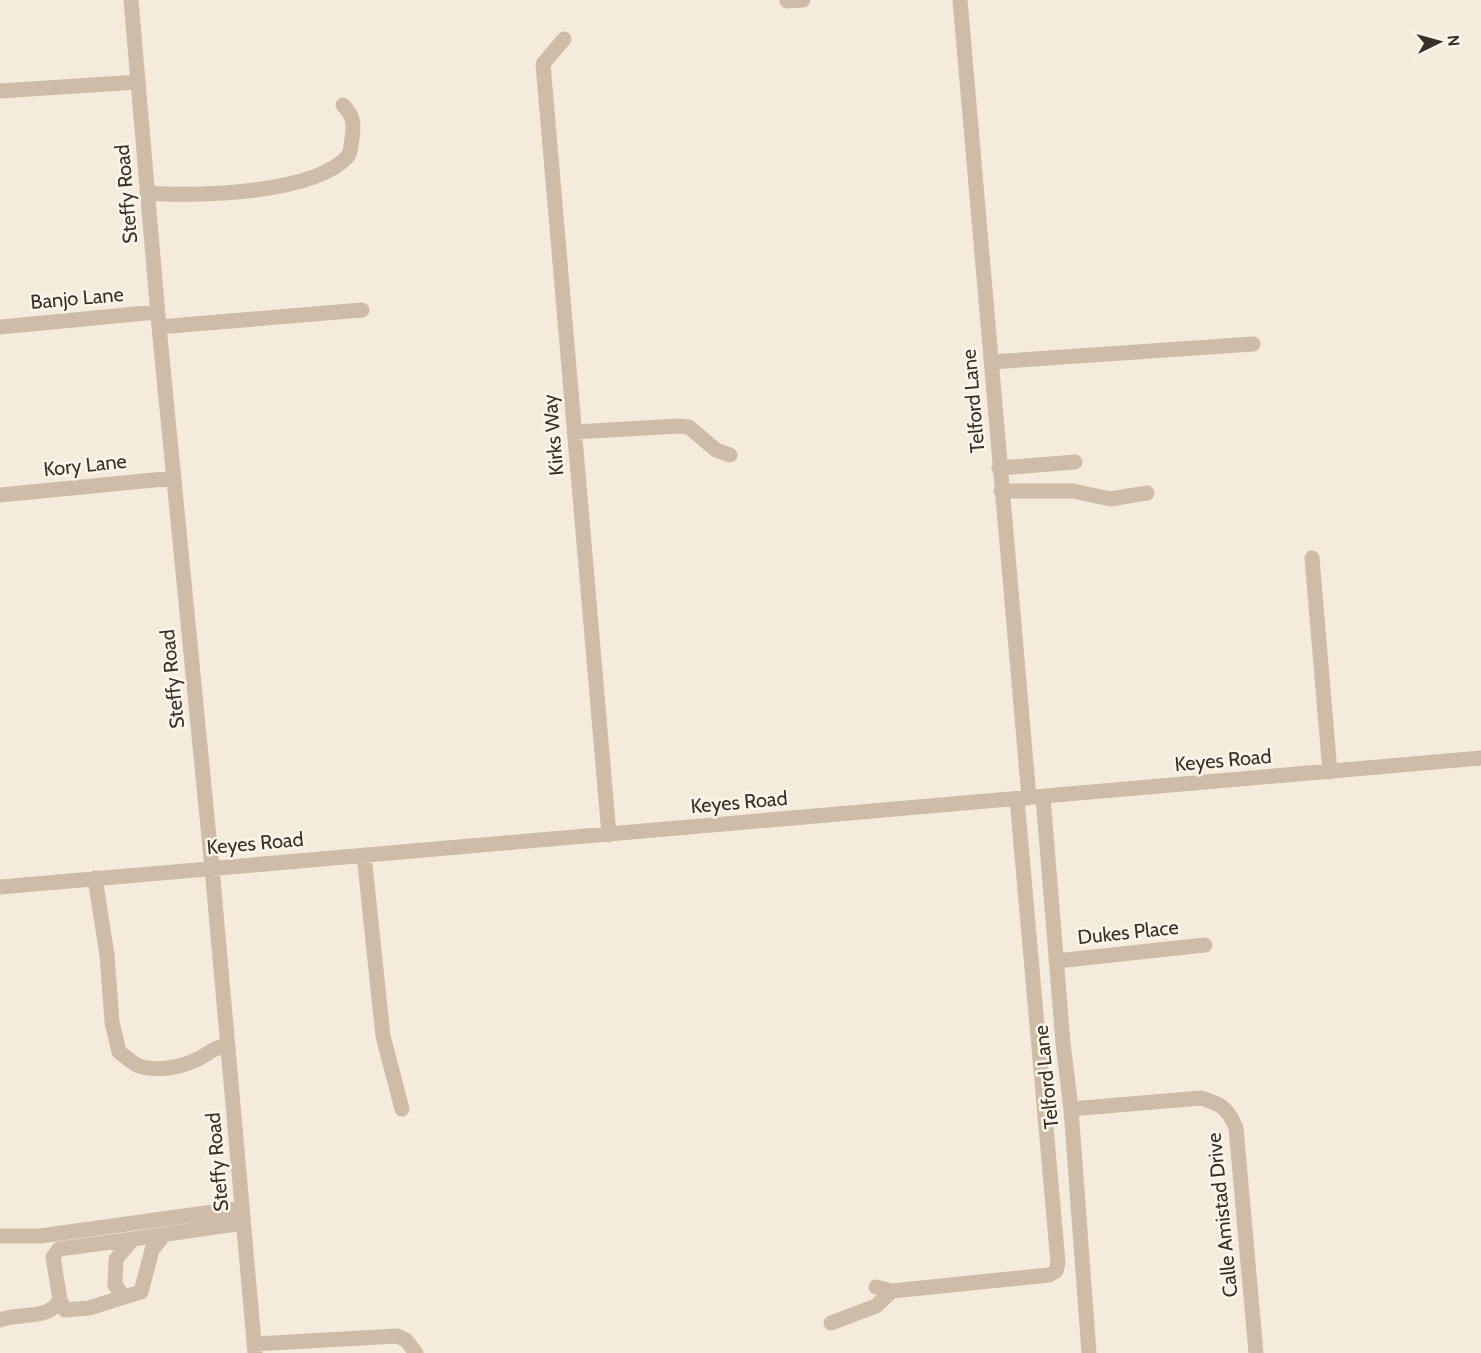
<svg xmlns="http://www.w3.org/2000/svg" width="1481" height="1353" viewBox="0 0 1481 1353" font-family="Cabin,sans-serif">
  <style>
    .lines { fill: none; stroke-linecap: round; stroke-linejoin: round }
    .minor { stroke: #cebca7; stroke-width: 15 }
    .labels { text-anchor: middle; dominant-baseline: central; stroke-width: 5; stroke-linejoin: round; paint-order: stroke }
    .street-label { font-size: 20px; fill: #3a2f28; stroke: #fcf5ea }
  </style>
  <rect width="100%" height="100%" fill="#f5ebdd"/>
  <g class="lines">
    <path class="minor" d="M131,0L159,327L212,868L255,1353
      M960,0L1029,798
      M787,1L803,0
      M564,39L543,64L609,835
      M0,91L138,82
      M147,193C195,197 315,194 348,156C351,152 351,144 352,139C354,124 354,116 343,105
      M0,327L157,312
      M159,327L362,310
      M991,362L1253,344
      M574,432L679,426L689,427L716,450L730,455
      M999,468L1075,462
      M1001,491H1073L1110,499L1147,493
      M0,495L174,478
      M1312,558L1330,772
      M1043,797L1063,1043L1071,1109L1089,1353
      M364,855L383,1036L402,1109
      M95,878L107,955L112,1022L119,1052C125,1056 132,1063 139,1066C157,1072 182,1067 198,1059C212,1052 211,1048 228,1046
      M0,887L1481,758
      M1056,961L1205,945
      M1071,1109L1201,1098C1221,1104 1228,1108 1236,1128L1256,1353
      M0,1236H40L242,1208
      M163,1236L152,1250L141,1292L124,1297L115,1285L116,1259L133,1239L243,1223
      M876,1287L892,1291L1049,1275L1056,1271L1058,1263L1017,799
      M124,1297L89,1308L65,1310L60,1300L53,1257L59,1249L133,1239
      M0,1320C20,1312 48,1321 60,1300
      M831,1323L876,1306L892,1291
      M254,1344L397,1336L406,1340L416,1353"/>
  </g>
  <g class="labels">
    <g class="street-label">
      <text transform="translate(126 194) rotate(-95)">Steffy Road</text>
      <text transform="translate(77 298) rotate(-5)">Banjo Lane</text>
      <text transform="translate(973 401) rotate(-95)">Telford Lane</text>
      <text transform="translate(553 435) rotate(-95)">Kirks Way</text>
      <text transform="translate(85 465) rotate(-6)">Kory Lane</text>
      <text transform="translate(172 679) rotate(-96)">Steffy Road</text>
      <text transform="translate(1223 760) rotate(-5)">Keyes Road</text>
      <text transform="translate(739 802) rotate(-5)">Keyes Road</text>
      <text transform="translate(255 843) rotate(-5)">Keyes Road</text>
      <text transform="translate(1128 932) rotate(-6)">Dukes Place</text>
      <text transform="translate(1046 1077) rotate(-96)">Telford Lane</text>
      <text transform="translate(217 1162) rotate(-95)">Steffy Road</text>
      <text transform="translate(1222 1215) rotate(-96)">Calle Amistad Drive</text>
    </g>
  </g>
  <g transform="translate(1439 42) rotate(85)" stroke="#fcf5ea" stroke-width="4.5" paint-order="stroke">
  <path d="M0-4.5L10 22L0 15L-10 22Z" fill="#3a2f28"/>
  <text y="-9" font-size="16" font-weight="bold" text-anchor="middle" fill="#3a2f28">N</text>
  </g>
</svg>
